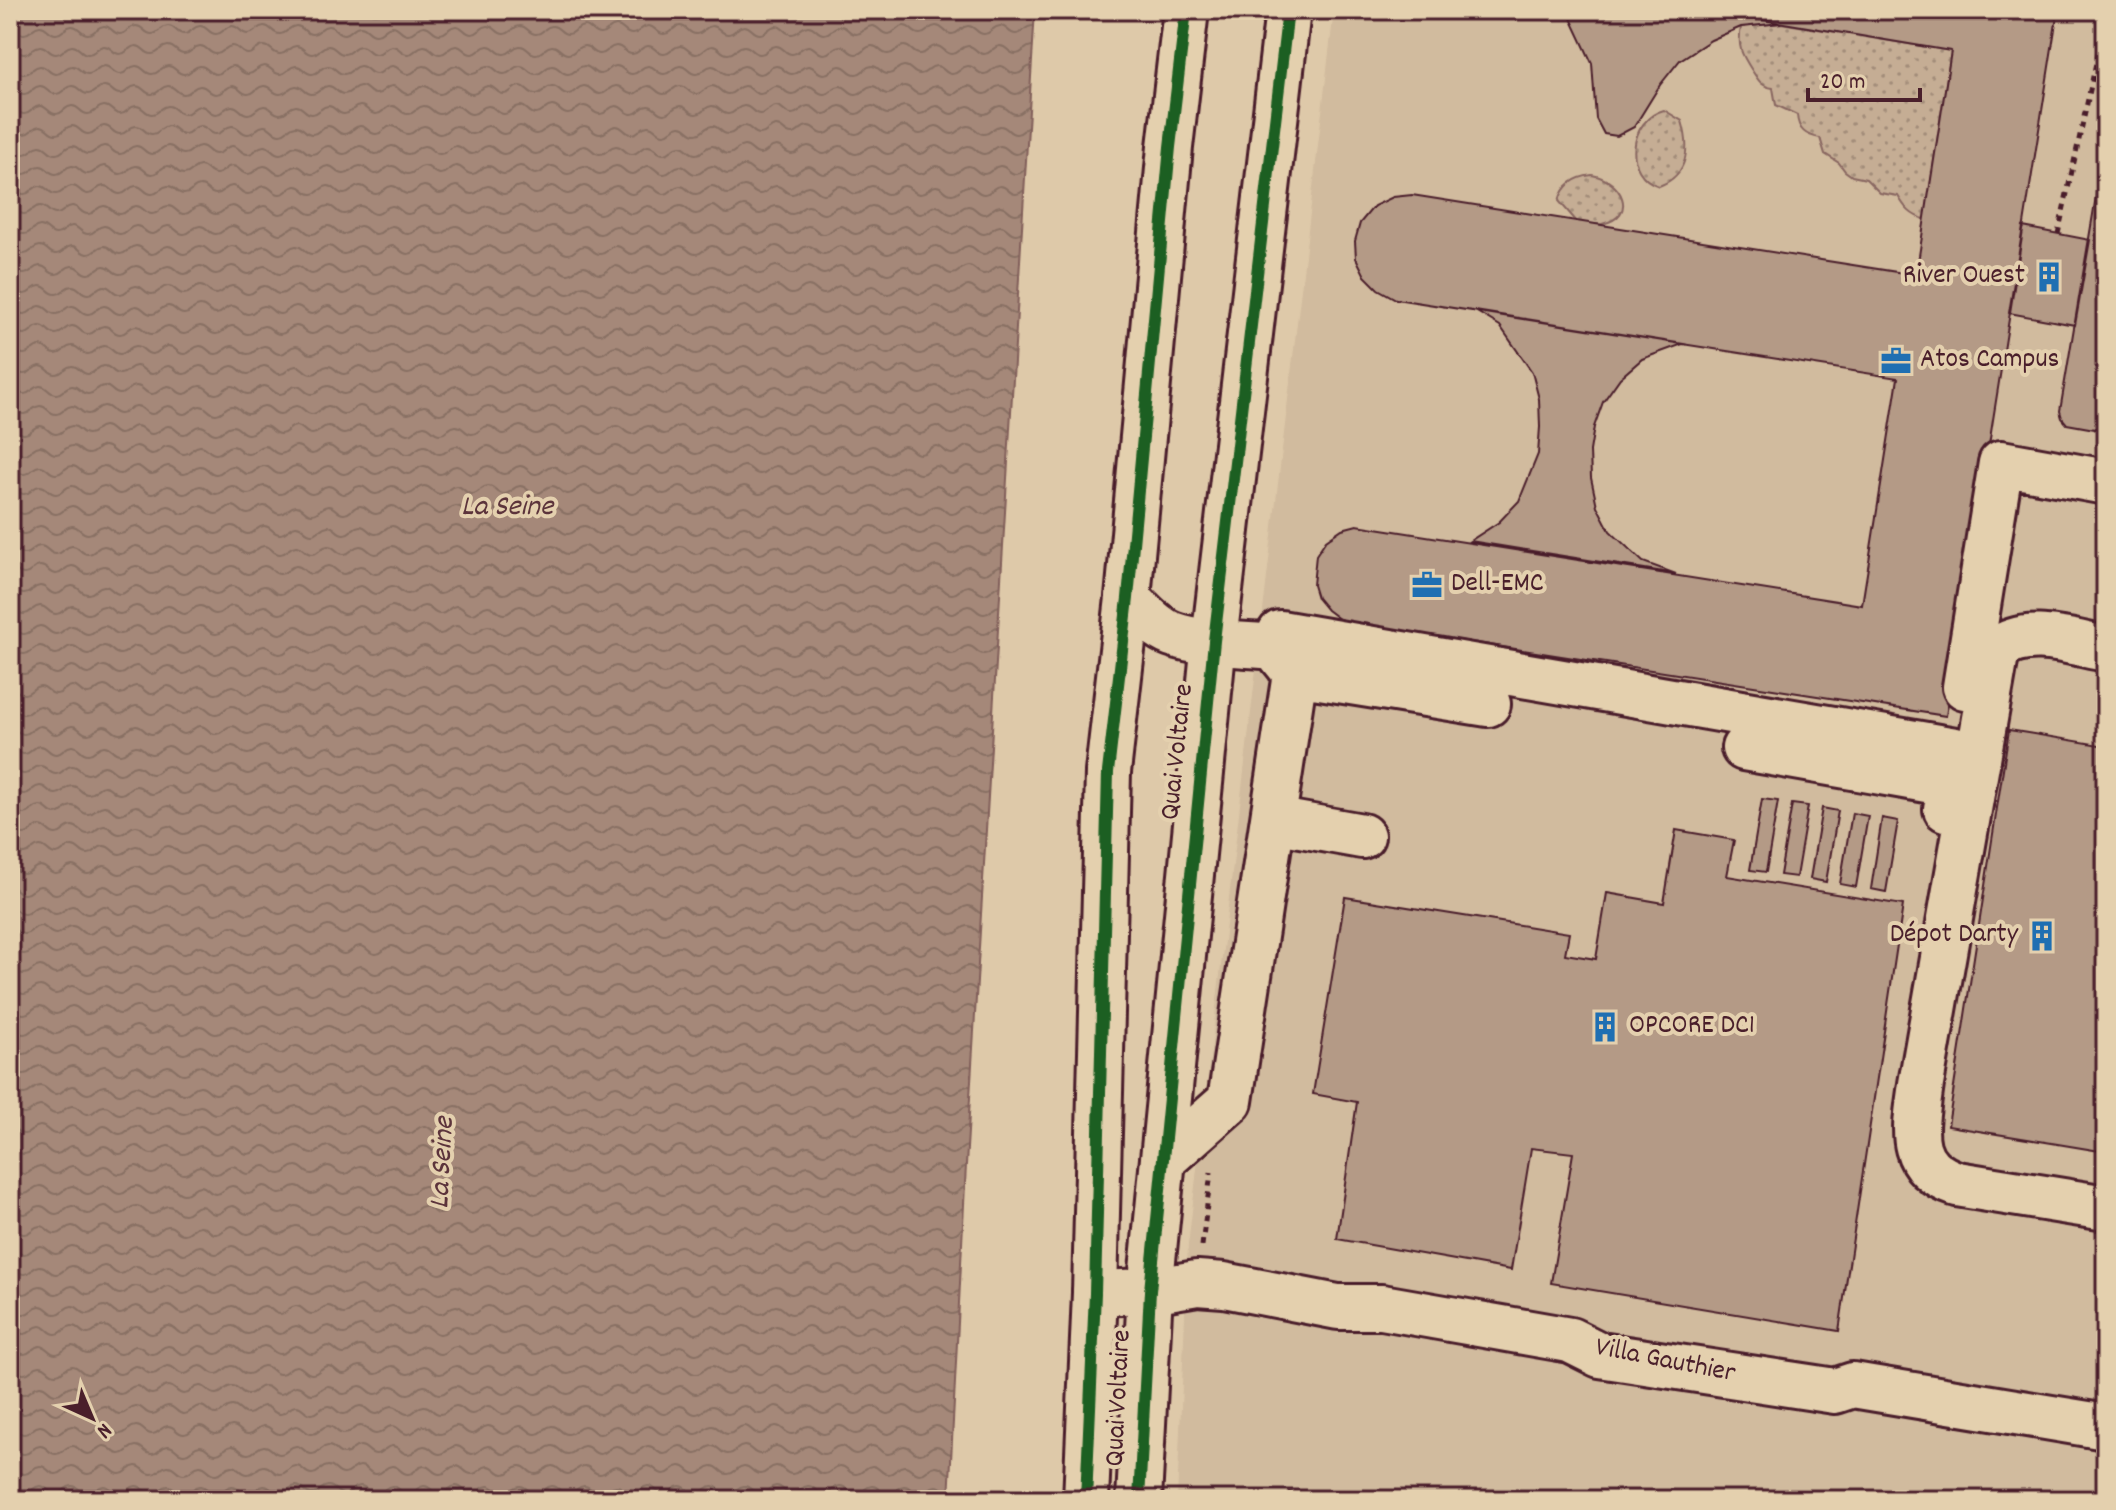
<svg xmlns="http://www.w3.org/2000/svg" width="2116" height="1510" viewBox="0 0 2116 1510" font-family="Dekko,sans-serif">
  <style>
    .built { fill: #d1bb9e }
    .grass { fill: url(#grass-dots); stroke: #886660; stroke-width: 2 }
    .water { fill: url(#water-waves); stroke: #815e5a; stroke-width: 2 }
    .building { fill: #b49a86; stroke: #4a1f2b; stroke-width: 2 }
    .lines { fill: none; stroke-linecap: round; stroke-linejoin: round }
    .minor-casing { stroke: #4a1f2b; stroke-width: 50 }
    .major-casing { stroke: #4a1f2b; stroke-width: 50 }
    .path { stroke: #4a1f2b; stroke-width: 5; stroke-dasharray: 6 6; stroke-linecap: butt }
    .minor { stroke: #e4d0ae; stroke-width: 44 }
    .major { stroke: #e4d0ae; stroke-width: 44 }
    .cycleway-casing { stroke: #e4d0ae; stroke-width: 17 }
    .cycleway { stroke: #1b5e20; stroke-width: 12 }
    .labels { text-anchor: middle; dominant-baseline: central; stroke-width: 8; stroke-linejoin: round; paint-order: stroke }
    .poi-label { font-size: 28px; fill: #4a1f2b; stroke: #e4d0ae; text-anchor: start }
    .street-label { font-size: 28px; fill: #4a1f2b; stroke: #e4d0ae }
    .water-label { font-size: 30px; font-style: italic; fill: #5c343b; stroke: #e4d0ae }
  </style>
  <defs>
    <pattern id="grass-dots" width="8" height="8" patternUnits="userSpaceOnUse" patternTransform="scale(2)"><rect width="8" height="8" fill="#c5ad94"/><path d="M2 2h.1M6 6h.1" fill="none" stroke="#a28c79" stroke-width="1.8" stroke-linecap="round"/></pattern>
    <pattern id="water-waves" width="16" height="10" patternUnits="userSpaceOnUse" patternTransform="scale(2)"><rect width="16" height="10" fill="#a58879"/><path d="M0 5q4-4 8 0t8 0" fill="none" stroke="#886f63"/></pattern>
  </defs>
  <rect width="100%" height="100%" fill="#dec9a9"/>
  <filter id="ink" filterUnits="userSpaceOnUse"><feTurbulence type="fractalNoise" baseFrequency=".0125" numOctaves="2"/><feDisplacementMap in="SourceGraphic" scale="16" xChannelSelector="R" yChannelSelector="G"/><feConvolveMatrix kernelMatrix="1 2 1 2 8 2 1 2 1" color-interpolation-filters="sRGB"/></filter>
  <g filter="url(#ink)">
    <path class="built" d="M1334,10H2106V1500H1177L1188,1245Z"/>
    <path class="grass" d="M1781,23L1951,51L1925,219C1911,216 1905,208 1898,196L1880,193L1866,179L1852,176L1845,171L1839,163L1825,154L1820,138C1806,136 1798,130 1797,115L1776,105L1773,88C1761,86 1759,81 1753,72C1742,55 1737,48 1741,27Z
      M1664,110L1682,121C1689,144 1691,174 1659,186C1622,175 1629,119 1664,110Z
      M1592,175C1622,180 1639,216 1602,224C1594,225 1585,223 1577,222L1559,201C1563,185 1576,177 1592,175Z"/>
    <path class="water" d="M10,10H1035L966,1165L949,1500H10Z"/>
    <path class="building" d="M1563,10H1706L1781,23L1741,27L1711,40L1680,60L1660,85L1634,127L1617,136L1604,134L1596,119L1592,63L1570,16Z
      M1706,10H2058L1946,716L1343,622L1327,610L1317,598L1313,585L1316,555L1326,540L1342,529L1357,525L1862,605L1898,378L1396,299L1378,289L1365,276L1356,258L1355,241L1360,223L1374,206L1393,197L1412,195L1916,275L1951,51Z
      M2106,137V431L2067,424L2062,418L2060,411Z
      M2023,227L2090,240L2075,325L2009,313Z
      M1475,311L1683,344L1642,359L1620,378L1603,402L1594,427L1590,451L1591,478L1597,506L1610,531L1643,562L1676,574L1470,541L1499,522L1519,501L1538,454L1540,427L1539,399L1532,372L1500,326Z
      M2009,730L2106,746V1152L1948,1126Z
      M1762,799L1778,801L1766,872L1750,870Z
      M1792,804L1808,806L1796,877L1780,875Z
      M1822,808L1838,811L1826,882L1810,879Z
      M1852,813L1868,816L1856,887L1840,884Z
      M1882,818L1898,821L1886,892L1871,889Z
      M1676,830L1734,840L1727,876L1903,905L1839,1331L1551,1283L1573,1153L1531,1148L1511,1270L1337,1239L1357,1102L1313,1094L1345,897L1569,933L1565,954L1596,959L1607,893L1664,903Z
      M1289,1492L1341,1500H1287Z"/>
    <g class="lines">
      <g class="minor-casing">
        <path id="minor" d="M1128,598C1141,611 1155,628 1172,634C1199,644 1245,644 1274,647L1295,673L1488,704
          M1280,633L1955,750
          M2106,649C2072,643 2026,626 1997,650L1921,1084C1915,1129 1905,1166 1957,1184L2106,1208
          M1965,687L2001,463L2106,482
          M1744,748L1950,784L1946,809
          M1273,820L1362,836
          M1163,1160L1230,1101L1295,673
          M1095,1293L1150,1291L1197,1283L1224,1285L1338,1307H1382L1570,1340L1600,1355L1835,1391L1853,1385L2106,1427"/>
      </g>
      <g class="major-casing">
        <path id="major" d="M1086,1500L1095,1293L1108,772L1128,598L1170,147L1186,10
          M1139,1500L1150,1291L1214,641L1288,10"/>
      </g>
      <path class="path" d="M2058,234L2106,18
        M1202,1246L1211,1172"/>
      <use href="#minor" class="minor"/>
      <use href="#major" class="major"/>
      <g class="cycleway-casing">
        <path id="cycleway" d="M1086,1500L1095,1293L1108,772L1128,598L1170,147L1186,10
          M1139,1500L1150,1291L1214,641L1288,10"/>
      </g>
      <use href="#cycleway" class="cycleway"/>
    </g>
  </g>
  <defs>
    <g id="building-bare" transform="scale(2.4)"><path d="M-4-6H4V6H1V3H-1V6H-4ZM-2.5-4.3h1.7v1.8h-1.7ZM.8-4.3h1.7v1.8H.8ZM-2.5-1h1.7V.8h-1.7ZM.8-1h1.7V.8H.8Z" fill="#1f6fb2" stroke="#e4d0ae" stroke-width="2.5" paint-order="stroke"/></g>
    <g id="office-bare" transform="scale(2.4)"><path d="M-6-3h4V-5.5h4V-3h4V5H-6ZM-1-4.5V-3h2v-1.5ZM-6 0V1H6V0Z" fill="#1f6fb2" stroke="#e4d0ae" stroke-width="2.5" paint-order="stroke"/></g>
  </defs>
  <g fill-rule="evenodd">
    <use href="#building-bare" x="2049" y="277"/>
    <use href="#office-bare" x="1896" y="361"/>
    <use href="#office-bare" x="1427" y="585"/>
    <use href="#building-bare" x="2042" y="936"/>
    <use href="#building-bare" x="1605" y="1027"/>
  </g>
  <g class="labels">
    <g class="poi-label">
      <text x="2025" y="277" text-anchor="end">River Ouest</text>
      <text x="1920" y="361">Atos Campus</text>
      <text x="1451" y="585">Dell-EMC</text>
      <text x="2018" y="936" text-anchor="end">Dépot Darty</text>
      <text x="1629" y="1027">OPCORE DC1</text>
    </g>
    <g class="street-label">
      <text transform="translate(1179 752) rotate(-84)">Quai Voltaire</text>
      <text transform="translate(1665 1362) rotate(11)">Villa Gauthier</text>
      <text transform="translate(1120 1398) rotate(-87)">Quai Voltaire</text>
    </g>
    <g class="water-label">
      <text x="507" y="508">La Seine</text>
      <text transform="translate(444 1163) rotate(-87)">La Seine</text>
    </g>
  </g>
  <rect width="2116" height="1510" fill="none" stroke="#e4d0ae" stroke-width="40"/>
  <rect x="20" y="20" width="2076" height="1470" fill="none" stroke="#4a1f2b" stroke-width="3" filter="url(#ink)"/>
  <g transform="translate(92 1418) rotate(136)" stroke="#e4d0ae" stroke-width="6" paint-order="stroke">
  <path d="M0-6L14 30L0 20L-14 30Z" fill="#4a1f2b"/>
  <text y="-12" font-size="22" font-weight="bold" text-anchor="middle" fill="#4a1f2b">N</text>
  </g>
  <path d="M1808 88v12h112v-12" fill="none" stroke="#4a1f2b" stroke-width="4"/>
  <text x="1820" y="88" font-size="24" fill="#4a1f2b" stroke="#e4d0ae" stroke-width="6" paint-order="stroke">20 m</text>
</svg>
